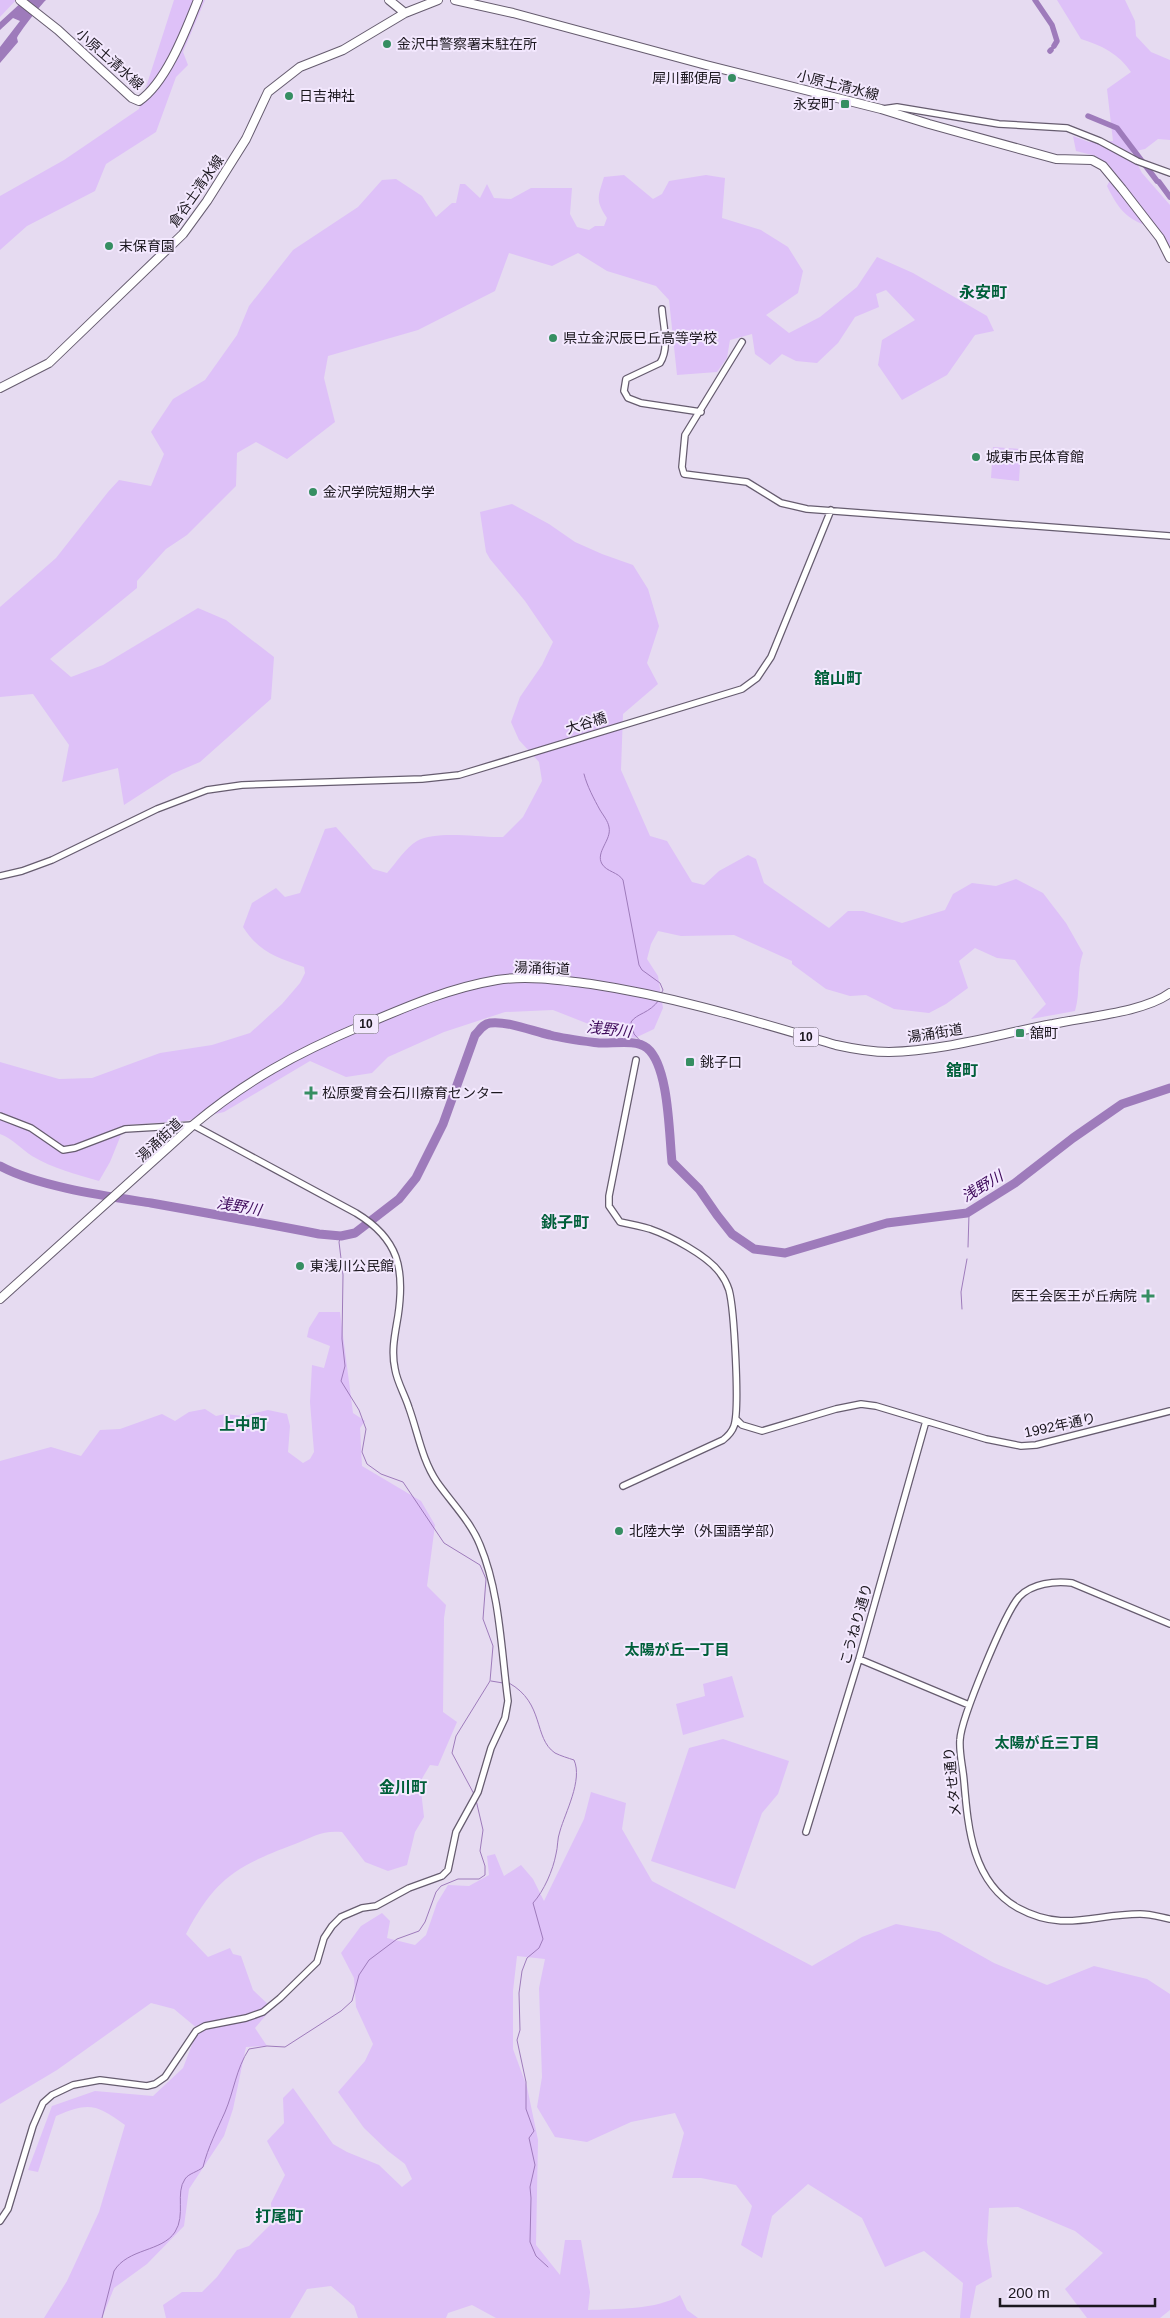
<svg xmlns="http://www.w3.org/2000/svg" width="1170" height="2318" viewBox="0 0 1170 2318" font-family="Helvetica,'Noto Sans JP',sans-serif">
  <style>
    .green { fill: #dec1f8 }
    .water { fill: #9e7bbb }
    .lines { fill: none; stroke-linecap: round; stroke-linejoin: round }
    .stream { stroke: #9e7bbb; stroke-width: 1 }
    .canal { stroke: #9e7bbb; stroke-width: 5.5 }
    .river { stroke: #9e7bbb; stroke-width: 9 }
    .minor-casing { stroke: #665c6f; stroke-width: 8 }
    .major-casing { stroke: #665c6f; stroke-width: 10 }
    .minor { stroke: #fff; stroke-width: 5.5 }
    .major { stroke: #fff; stroke-width: 8 }
    .poi-dot { fill: #368e62; stroke: #f3e8fe; stroke-width: 2 }
    .labels { text-anchor: middle; dominant-baseline: central; stroke-width: 4; stroke-linejoin: round; paint-order: stroke }
    .shield { fill: #f3e8fe; stroke: #5c5661; stroke-width: 1 }
    .shield-label { font-size: 12px; font-weight: bold; fill: #1b171e }
    .poi-label { font-size: 14px; fill: #1b171e; stroke: #f3e8fe; text-anchor: start }
    .street-label { font-size: 14px; fill: #1b171e; stroke: #f3e8fe }
    .water-label { font-size: 15px; font-style: italic; fill: #3d095a; stroke: #f3e8fe }
    .neighbourhood-label { font-size: 15px; font-weight: bold; fill: #005f3a; stroke: #f3e8fe }
    .quarter-label { font-size: 16px; font-weight: bold; fill: #005f3a; stroke: #f3e8fe }
  </style>
  <rect width="100%" height="100%" fill="#e6dbf1"/>
  <path class="green" d="M0,0H16L0,17Z
    M174,0H205L183,52L188,65L176,77L156,132L106,164L95,191L27,226L0,250V196L64,160L139,109Z
    M1057,0H1125L1135,21L1136,36L1151,52L1170,60V140L1158,139L1145,149L1131,152L1142,173L1170,205V248L1160,230C1130,221 1121,215 1107,186L1114,172L1096,156L1076,151L1073,136L1089,142L1113,141L1107,89L1131,72C1119,54 1101,45 1081,39Z
    M624,175L653,199L662,194L669,181L706,175L725,178L722,218L761,230L788,247L803,271L798,293L766,315L789,333L820,317L857,287L877,257L913,273L987,316L994,331L975,335L947,375L902,400L878,365L882,340L915,320L886,290L876,294L879,307L855,317L838,343L817,363L796,361L782,354L770,365L755,354L752,334L730,340L727,358L717,372L677,375L669,300L656,286L607,271L578,253L552,266L509,253L495,291L418,330L328,356L324,378L335,422L287,459L256,442L237,453L236,486L187,535L166,549L137,581V588L50,659L71,677L103,665L198,608L226,620L274,657L271,699L200,762L172,774L124,805L118,768L62,782L69,745L33,694L0,697V607L56,558L108,492L119,480L151,486L164,454L151,432L173,399L205,380L237,335L249,306L293,250L358,207L382,180L396,179L422,196L436,217L452,203H456L460,184H465L480,198L487,184L494,198L511,199L531,188H572L570,214L577,227L589,230L595,226H604L607,218C595,200 598,197 604,177Z
    M993,447L1021,449L1019,481L991,478Z
    M512,504L549,524L575,542L602,554L633,565L648,589L659,626L647,663L658,684L623,714L621,770L650,836L667,841L692,882L704,885L719,871L748,855L756,859L764,883L829,928L848,911H863L902,923L945,910L953,894L972,883L996,886L1016,879L1043,893L1066,923L1083,953C1076,972 1081,991 1075,1011L1031,1019L1046,1004L1015,960L997,958L975,948L959,961L968,988L946,1004L929,1013L894,1009L866,995L850,996L826,989L792,964V961L734,935L681,936L658,931L651,944L647,959L658,976L663,1008L654,1029L635,1038L614,1034L553,1010L505,1012L444,1032L388,1057L372,1073L346,1077L310,1061L224,1112L185,1121L125,1125L110,1162L99,1181C76,1174 54,1169 32,1156C21,1149 13,1139 0,1134V1062L59,1079L92,1078L160,1053L212,1045L250,1033L282,1004L300,983L305,973L304,967C276,957 260,953 243,927L252,903L276,888L285,897L300,893L325,829L336,827L373,869L387,873C396,863 406,847 417,841C438,830 479,838 503,837L523,817L542,781L539,762L519,740L511,722L520,697L542,665L553,642L525,601L490,559L486,552L480,512Z
    M319,1312H340L353,1413L365,1421L360,1428L362,1466L421,1501L435,1525L427,1586L446,1605L444,1618L443,1712L457,1722L438,1766L430,1765L420,1782L424,1817L415,1832L407,1865L388,1871L365,1862L342,1832C322,1830 313,1837 295,1844C237,1866 215,1878 186,1934L208,1957L230,1948L233,1954L241,1956L253,1990L272,2008L255,2028L267,2046L246,2047L233,2109L224,2136L189,2189L184,2226L147,2264L114,2288L102,2318H44L67,2281L99,2212L125,2125C96,2104 89,2102 56,2116L38,2172L28,2170L52,2106L95,2091L153,2096L183,2068L198,2029L174,2009L151,2003L57,2070L0,2104V1461L51,1447L81,1456L100,1430L120,1429L162,1414L175,1421L189,1412L205,1409L216,1416L225,1414L243,1416L268,1410L287,1414L290,1426L288,1452L303,1463L310,1459L314,1452L310,1402L312,1365L324,1368L330,1346L307,1337L309,1328Z
    M732,1676L744,1717L683,1735L676,1704L705,1696L703,1684Z
    M723,1739L789,1761L778,1794L762,1813L735,1889L651,1861L689,1748Z
    M591,1792L626,1803L622,1829L652,1881L812,1966L862,1937L896,1924L939,1932L994,1963L1047,1985L1094,1966L1147,1979L1170,1994V2310L1160,2318H1087L1065,2289L1103,2253L1075,2231L1018,2207L989,2208L987,2242L992,2277L976,2286L970,2318H960L963,2283L924,2251L885,2267L862,2218L808,2184L772,2216L762,2258L741,2245L752,2206L736,2185L701,2178H672L684,2133L675,2113L631,2122L587,2142L555,2137L537,2107L542,2077L539,1988L545,1959L517,1956L513,1991V2049L527,2087L538,2140L536,2245L560,2275L565,2240H581L590,2292L588,2310C613,2309 659,2310 680,2295L687,2310L698,2318H496L472,2305L448,2313L446,2318H358L354,2306L331,2286L307,2289L290,2318H166L163,2305L182,2292H202L217,2277L237,2250L249,2246L272,2223L271,2203L285,2175L267,2141L284,2123L283,2098L293,2088L333,2144L347,2152L379,2165L402,2187L412,2179L405,2164L388,2151L364,2128L338,2092L365,2061L373,2044L356,2007L354,1978L341,1953L361,1926L382,1913L390,1921L387,1938L415,1945L426,1935L437,1903L448,1885L469,1886L489,1875L487,1856L495,1854L504,1876L521,1865L533,1879L544,1901L584,1819Z"/>
  <path class="water" d="M24,0H46C43,2 18,34 17,38L18,42L0,63V47L20,21L13,18L0,30V22Z"/>
  <g class="lines">
    <path class="stream" d="M584,774C587,786 594,799 600,810C603,815 608,821 609,827C612,840 595,852 602,864C607,872 618,872 623,880L639,965L642,970L660,983L663,990L661,994
      M646,1047L634,1034L631,1022C637,1013 649,1014 659,1000
      M967,1213L969,1214L968,1247
      M341,1236L339,1242L343,1275L342,1339L345,1366L341,1381L359,1410L366,1429L362,1452L367,1464L381,1474L403,1482L444,1543L480,1565L486,1579L483,1619L493,1646L490,1681L456,1736L452,1753L474,1794
      M962,1309L961,1292L967,1259
      M491,1681L503,1683
      M509,1683C545,1703 533,1738 555,1753C561,1756 568,1758 574,1760C583,1780 565,1813 560,1831C557,1839 558,1847 556,1854C553,1870 544,1891 533,1903L543,1939L539,1948L527,1958L522,1971L519,1993L520,2030L517,2040L526,2082V2109L534,2131L529,2138L535,2165L530,2187L531,2198L530,2242L536,2256L548,2267
      M102,2318L114,2271C128,2248 162,2252 175,2232C186,2215 175,2193 185,2179C189,2173 198,2172 203,2167C208,2147 217,2130 225,2112C234,2091 236,2069 249,2049L267,2046L285,2047L341,2011L352,2001L359,1975L369,1960L397,1939L419,1931L425,1922L436,1892L441,1886L458,1879H479L485,1875V1866L480,1851L483,1830L476,1800"/>
    <path class="canal" d="M1035,0L1052,25L1057,41L1054,46
      M1050,51L1051,50
      M1088,116L1117,128L1157,181
      M1159,182L1170,197"/>
    <path class="river" d="M0,1166C39,1187 106,1196 151,1203C207,1213 263,1223 319,1234L341,1236L355,1233L399,1199L416,1178L443,1124L475,1035C480,1030 483,1024 490,1023C509,1021 532,1031 550,1035C565,1039 583,1041 599,1043C612,1044 636,1039 647,1048C669,1066 669,1134 672,1162L699,1189L717,1215L732,1234L754,1249L785,1253L887,1223L967,1213L1015,1183L1073,1138L1122,1104L1170,1088"/>
    <g class="minor-casing">
      <path id="minor" d="M883,109L897,107L999,124L1067,128L1100,141L1137,161L1170,173
        M662,309C663,325 670,348 660,363L626,379L624,391L628,398L641,403L701,412
        M742,342L685,435L682,467L684,474L747,482L781,503L807,509L1170,536
        M0,876L22,871L52,860L157,809L207,790L242,785L422,779L459,775L742,689L757,678L771,657L831,510
        M0,1116L31,1128L63,1150L75,1148L125,1129L193,1125L356,1213C399,1239 405,1269 398,1316C395,1334 391,1351 395,1369C397,1382 405,1395 409,1408C418,1433 422,1460 437,1482C451,1502 471,1522 480,1545C500,1593 501,1649 508,1701L505,1718L491,1748L478,1792L456,1832L448,1870L442,1876L409,1888L376,1906L362,1908L341,1917L332,1926L324,1938L317,1962L280,1998L263,2012L246,2018L205,2026L196,2031L165,2077L155,2084L147,2086L100,2080L73,2085L52,2095L43,2103L33,2126L8,2209L0,2221
        M736,1419L742,1425L762,1431L836,1409L861,1404L876,1406L986,1439L1021,1446L1036,1445L1170,1411
        M623,1486L723,1440C728,1436 732,1432 734,1426C740,1409 734,1308 729,1290C727,1284 724,1278 720,1273C707,1255 670,1236 650,1229C640,1226 630,1224 620,1222L609,1206V1196L636,1060
        M1170,1624L1072,1583C1055,1581 1032,1583 1019,1597C1005,1613 961,1718 960,1740C959,1753 963,1768 964,1781C968,1828 972,1882 1018,1908C1064,1933 1093,1914 1140,1914C1150,1914 1160,1917 1170,1919
        M859,1659L969,1705
        M806,1832L859,1659L926,1421"/>
    </g>
    <g class="major-casing">
      <path id="major" d="M20,0L58,30L132,98L139,101C166,83 186,30 198,0
        M389,0L405,13
        M455,0L513,13L706,65L881,109L929,124L1056,159L1092,160L1103,166L1122,189L1160,238L1170,258
        M0,388L49,363L183,234L207,201L246,139L268,92L300,67L343,50L405,13L438,0
        M0,1299L193,1125C247,1080 297,1053 361,1026C406,1007 449,988 497,980C527,975 561,980 591,984C677,997 754,1021 836,1045C854,1049 871,1052 889,1052C944,1051 999,1034 1053,1024C1085,1017 1145,1012 1170,993"/>
    </g>
    <use href="#minor" class="minor"/>
    <use href="#major" class="major"/>
  </g>
  <g class="poi-dot">
    <circle cx="387" cy="44" r="5"/>
    <circle cx="732" cy="78" r="5"/>
    <circle cx="289" cy="96" r="5"/>
    <rect x="840" y="99" width="10" height="10" rx="2.5"/>
    <circle cx="109" cy="246" r="5"/>
    <circle cx="553" cy="338" r="5"/>
    <circle cx="976" cy="457" r="5"/>
    <circle cx="313" cy="492" r="5"/>
    <rect x="1015" y="1028" width="10" height="10" rx="2.5"/>
    <rect x="685" y="1057" width="10" height="10" rx="2.5"/>
    <path d="M308.5 1085.5h5v5h5v5h-5v5h-5v-5h-5v-5h5z"/>
    <circle cx="300" cy="1266" r="5"/>
    <path d="M1145.5 1288.5h5v5h5v5h-5v5h-5v-5h-5v-5h5z"/>
    <circle cx="619" cy="1531" r="5"/>
  </g>
  <g class="labels">
    <g class="shield">
      <rect x="353.5" y="1014.5" width="25" height="19" rx="4"/>
      <rect x="793.5" y="1027.5" width="25" height="19" rx="4"/>
    </g>
    <g class="shield-label">
      <text x="366" y="1024">10</text>
      <text x="806" y="1037">10</text>
    </g>
    <g class="poi-label">
      <text x="397" y="44">金沢中警察署末駐在所</text>
      <text x="722" y="78" text-anchor="end">犀川郵便局</text>
      <text x="299" y="96">日吉神社</text>
      <text x="835" y="104" text-anchor="end">永安町</text>
      <text x="119" y="246">末保育園</text>
      <text x="563" y="338">県立金沢辰巳丘高等学校</text>
      <text x="986" y="457">城東市民体育館</text>
      <text x="323" y="492">金沢学院短期大学</text>
      <text x="1030" y="1033">舘町</text>
      <text x="700" y="1062">銚子口</text>
      <text x="322" y="1093">松原愛育会石川療育センター</text>
      <text x="310" y="1266">東浅川公民館</text>
      <text x="1137" y="1296" text-anchor="end">医王会医王が丘病院</text>
      <text x="629" y="1531">北陸大学（外国語学部）</text>
    </g>
    <g class="street-label">
      <text transform="translate(110 59) rotate(41)">小原土清水線</text>
      <text transform="translate(838 85) rotate(14)">小原土清水線</text>
      <text transform="translate(196 191) rotate(-55)">倉谷土清水線</text>
      <text transform="translate(586 723) rotate(-17)">大谷橋</text>
      <text transform="translate(542 968) rotate(2)">湯涌街道</text>
      <text transform="translate(935 1033) rotate(-9)">湯涌街道</text>
      <text transform="translate(159 1140) rotate(-43)">湯涌街道</text>
      <text transform="translate(1060 1425) rotate(-12)">1992年通り</text>
      <text transform="translate(856 1624) rotate(-74)">こうねり通り</text>
      <text transform="translate(952 1782) rotate(-96)">メタせ通り</text>
    </g>
    <g class="water-label">
      <text transform="translate(609 1029) rotate(7)">浅野川</text>
      <text transform="translate(982 1186) rotate(-31)">浅野川</text>
      <text transform="translate(239 1206) rotate(10)">浅野川</text>
    </g>
    <g class="neighbourhood-label">
      <text x="677" y="1649">太陽が丘一丁目</text>
      <text x="1047" y="1742">太陽が丘三丁目</text>
    </g>
    <g class="quarter-label">
      <text x="983" y="292">永安町</text>
      <text x="838" y="678">舘山町</text>
      <text x="962" y="1070">舘町</text>
      <text x="565" y="1222">銚子町</text>
      <text x="243" y="1424">上中町</text>
      <text x="403" y="1787">金川町</text>
      <text x="279" y="2216">打尾町</text>
    </g>
  </g>
  <path d="M1000 2298v8h155v-8" fill="none" stroke="#1b171e" stroke-width="2.5"/>
  <text x="1008" y="2298" font-size="15" fill="#1b171e" stroke="#f3e8fe" stroke-width="4" paint-order="stroke">200 m</text>
</svg>
